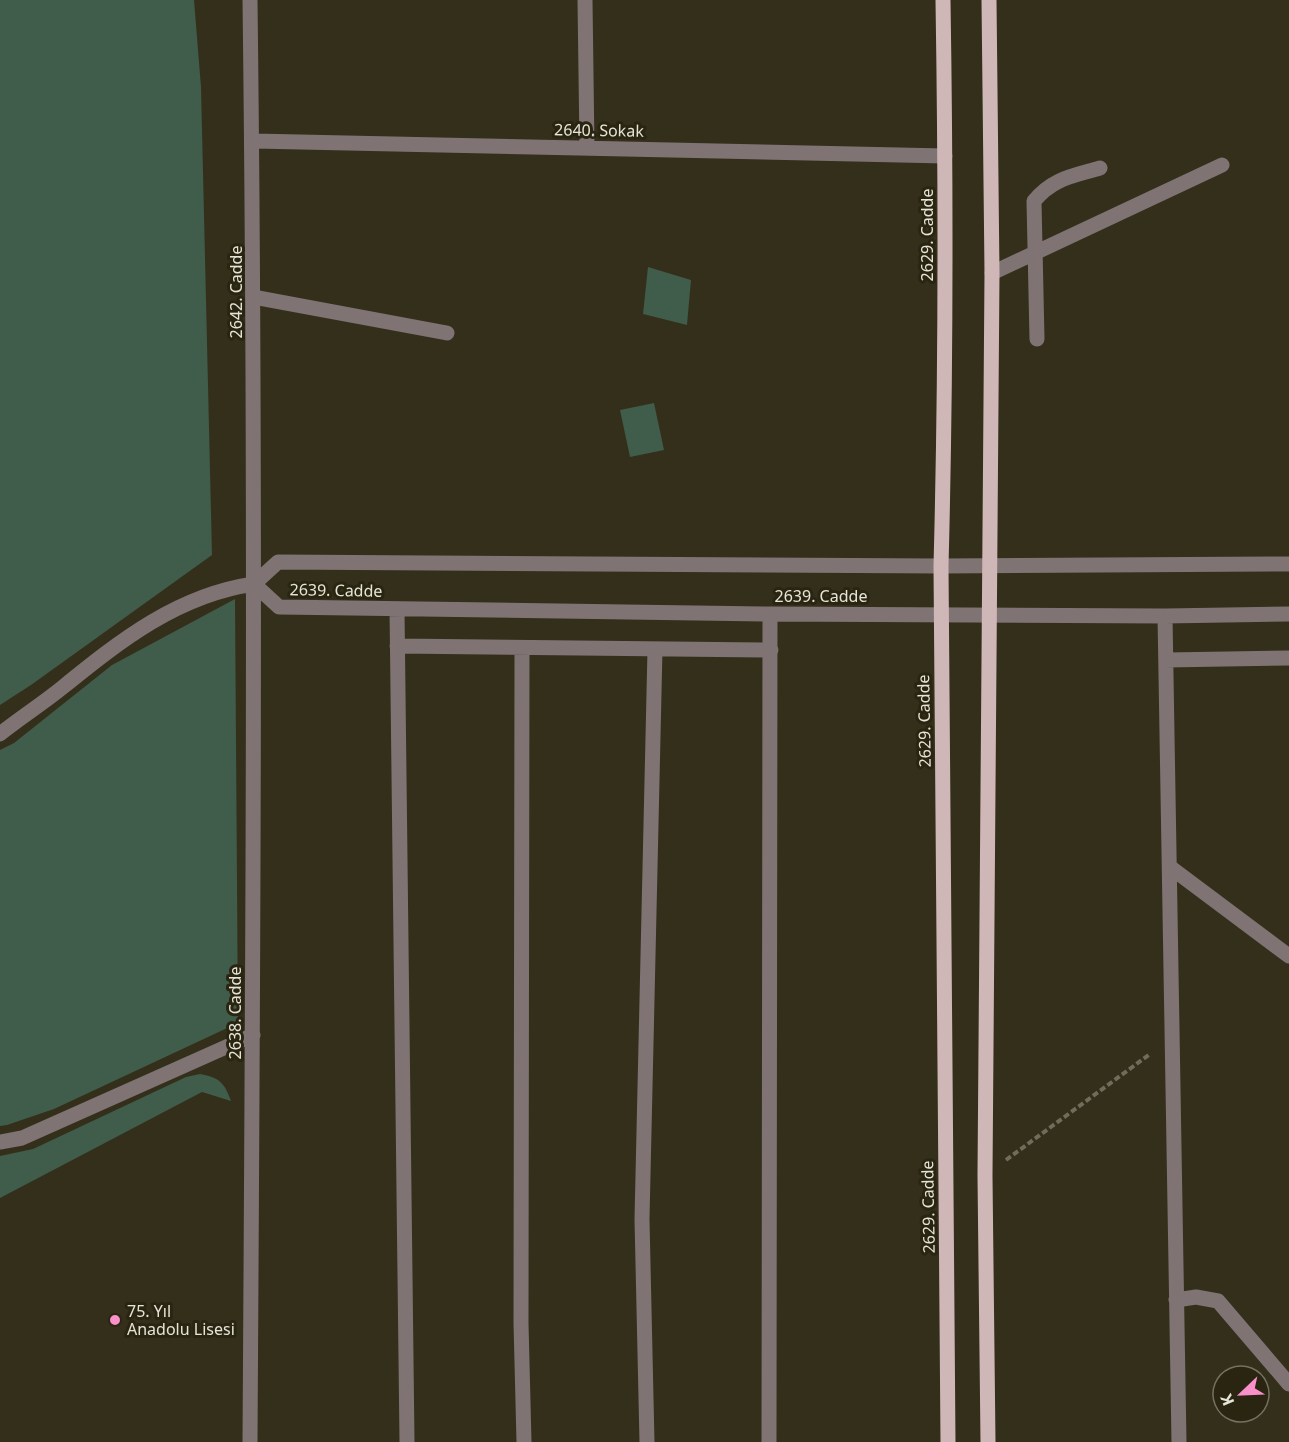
<svg xmlns="http://www.w3.org/2000/svg" width="1289" height="1442" viewBox="0 0 1289 1442" font-family="'Noto Sans',sans-serif">
  <style>
    .green { fill: #405c4a }
    .lines { fill: none; stroke-linecap: round; stroke-linejoin: round }
    .path { stroke: #6f6c5b; stroke-width: 4; stroke-dasharray: 6 3; stroke-linecap: butt }
    .minor { stroke: #7f7373; stroke-width: 15 }
    .major { stroke: #d0b7b7; stroke-width: 15 }
    .poi-dot { fill: #f990ca; stroke: #292511; stroke-width: 2 }
    .labels { text-anchor: middle; dominant-baseline: central; stroke-width: 6; stroke-linejoin: round; paint-order: stroke }
    .street-label { font-size: 16px; fill: #e6e4d8; stroke: #292511 }
    .poi-label { font-size: 16px; fill: #e6e4d8; stroke: #292511; text-anchor: start }
  </style>
  <rect width="100%" height="100%" fill="#332f1b"/>
  <path class="green" d="M0,0H194L201,87L212,555L31,685L0,705Z
    M648,267L691,280L687,325L643,314Z
    M654,403L664,450L630,457L620,410Z
    M235,599L238,1023L54,1109L7,1125L0,1126V750L14,743L112,665Z
    M200,1074C220,1078 224,1082 231,1101L202,1092L0,1198V1156L33,1149L186,1077Z"/>
  <g class="lines">
    <path class="path" d="M1006,1160L1150,1054"/>
    <path class="minor" d="M585,0L587,148
      M252,141L945,156
      M992,273L1222,165
      M254,297L447,333
      M1037,339L1034,201C1053,178 1073,176 1100,168
      M254,584L279,607L770,614L1165,616L1289,614
      M254,584L278,562L941,566L1289,564
      M397,609L407,1442
      M1165,616L1179,1442
      M397,646L771,650
      M522,648L521,1323L524,1442
      M1166,660L1289,658
      M0,734C20,718 42,704 63,687C121,640 178,595 254,584
      M1170,867L1289,956
      M0,1142L22,1138L253,1035
      M1176,1300L1196,1297L1218,1301L1289,1384
      M250,1442C253,961 256,481 250,0
      M647,1442L642,1219L655,649
      M769,1442L770,614"/>
    <path class="major" d="M943,0C946,189 946,377 941,566L948,1442
      M988,1442L985,1176L992,273L989,0"/>
  </g>
  <circle class="poi-dot" cx="115" cy="1320" r="6"/>
  <g class="labels">
    <g class="street-label">
      <text transform="translate(599 130) rotate(1)">2640. Sokak</text>
      <text transform="translate(927 235) rotate(-90)">2629. Cadde</text>
      <text transform="translate(236 292) rotate(-90)">2642. Cadde</text>
      <text transform="translate(336 590) rotate(1)">2639. Cadde</text>
      <text x="821" y="596">2639. Cadde</text>
      <text transform="translate(924 721) rotate(-91)">2629. Cadde</text>
      <text transform="translate(235 1013) rotate(-90)">2638. Cadde</text>
      <text transform="translate(928 1207) rotate(-91)">2629. Cadde</text>
    </g>
    <g class="poi-label">
      <text x="127" y="1311">75. Yıl<tspan x="127" dy="18">Anadolu Lisesi</tspan></text>
    </g>
  </g>
  <g transform="translate(1241 1394) rotate(247)"><circle r="28" fill="#292511" stroke="#757161" stroke-width="1.5"/>
  <path d="M0-4.5L10 22L0 15L-10 22Z" fill="#f990ca"/>
  <text y="-9" font-size="16" font-weight="bold" text-anchor="middle" fill="#e6e4d8">K</text>
  </g>
</svg>
